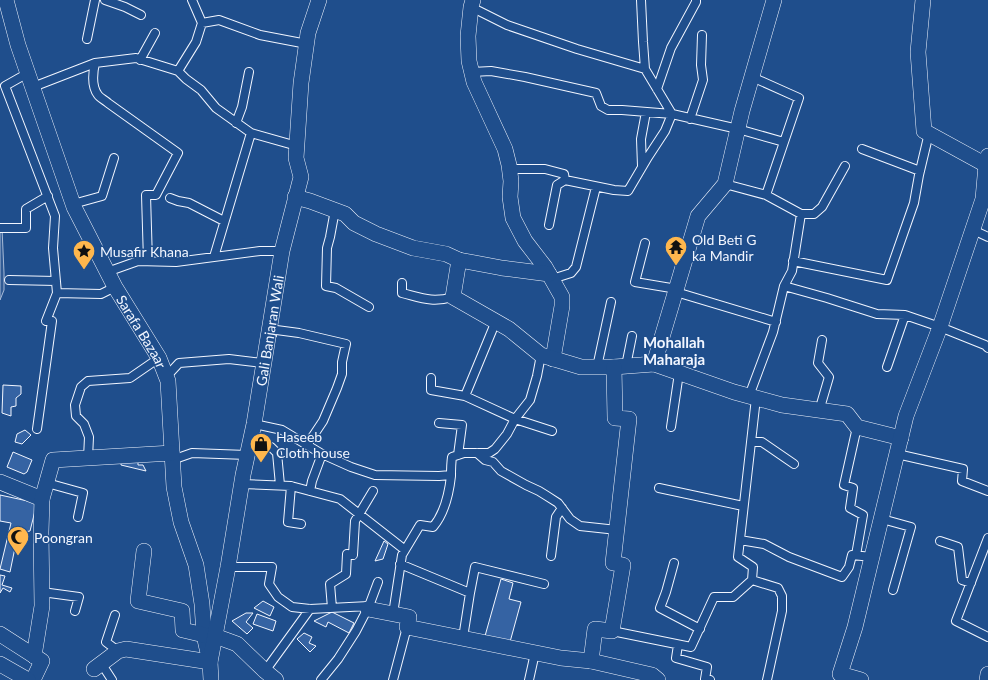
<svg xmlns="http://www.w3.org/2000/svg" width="988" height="680" viewBox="0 0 988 680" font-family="Lato,sans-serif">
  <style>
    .parking { fill: #305b95; stroke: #a8bbd7 }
    .building { fill: #3563a3; stroke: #f2f6ff }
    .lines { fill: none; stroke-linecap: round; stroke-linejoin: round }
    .service-casing { stroke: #f2f6ff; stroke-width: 10 }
    .minor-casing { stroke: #f2f6ff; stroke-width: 16 }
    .service { stroke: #1f4e8c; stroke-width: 8 }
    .minor { stroke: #1f4e8c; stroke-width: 15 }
    .labels { text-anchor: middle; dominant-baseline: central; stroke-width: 3; stroke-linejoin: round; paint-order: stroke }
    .poi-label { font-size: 14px; fill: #f2f6ff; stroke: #1f4e8c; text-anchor: start }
    .street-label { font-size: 14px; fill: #f2f6ff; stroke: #1f4e8c }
    .neighbourhood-label { font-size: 15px; font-weight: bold; fill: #f2f6ff; stroke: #1f4e8c }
  </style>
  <rect width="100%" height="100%" fill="#1f4e8c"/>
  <path class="parking" d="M0,228H2L4,273V290L0,300Z"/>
  <path class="building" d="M3,385L21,386V394L16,398V406L11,407V416L2,413Z
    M25,430L31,435L22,444L15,442L17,434Z
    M13,452L32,460L27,472L24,474L7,467Z
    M121,460H138V465H143L146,471L121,465Z
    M0,495L37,503L30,531L18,533L10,572L0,569L11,523L0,521Z
    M384,541L388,544L383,559L375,561Z
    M0,575L5,576L2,585L12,588L10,592L3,588L0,593Z
    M501,579L513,583L509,599L521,602L510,642L485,636Z
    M263,601L274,607L270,616L254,608Z
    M332,612L354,623L349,633L328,622L326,627L314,621Z
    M246,613H253L246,622L253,628L247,634L232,621Z
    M257,614L276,621L273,631L253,624Z
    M304,633L312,637L309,643L316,646L310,652L297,639Z"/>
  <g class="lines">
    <g class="service-casing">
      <path id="service" d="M105,0L125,7L141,15
        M641,0L643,42L645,69
        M471,7L507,25L577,49L645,69L672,114L738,129L784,142
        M202,23L219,20L260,35L307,44
        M87,39L95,0
        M140,60L155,33
        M95,63C93,72 91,86 98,95C100,98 105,100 108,103L178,153L156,195H146L148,261
        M178,71L196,42L202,23L192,0
        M472,72L491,71L525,77L596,93L601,106L608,110H622L672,114L665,131L648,157L628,191L614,190L565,180L564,174L545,169H510
        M28,73L5,86L55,216L53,248L57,293L46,321H52L37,429
        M752,77L799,98L766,195
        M33,87L95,63L136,58L178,71L186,79L201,90L216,108L251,133L297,146
        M657,89L671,48L696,2V0
        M690,119L703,80L701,65L702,35
        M236,123L242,107L249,72
        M862,149L920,171
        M642,166L641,139L646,112
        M725,184L766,195L801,214H814L822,207L845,166
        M170,198L178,201L189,203L224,221
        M73,204L102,196L114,158
        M335,210L330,237L327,248L326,286L336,288L369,307
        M549,225L557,185L565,180
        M0,228H26V209L48,196
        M973,230L988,237
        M645,243L635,282L677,289
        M214,257L251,133
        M793,261L887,280L914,203L919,175L929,133
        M107,272L138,261L176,262L260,251H282
        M552,279L571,273L576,267L596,187
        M9,280L56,281
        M402,283V293C422,298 432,303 453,297
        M784,286L827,298L877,314L905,315L940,327L985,345L988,348
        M676,292L776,322
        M57,293L101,294L115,287
        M269,329L299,333L346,344L342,362V374L337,388L323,421L307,445
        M626,366L632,336
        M597,367L611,302
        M887,367L905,315
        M166,377L179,363L229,359L263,363
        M431,378V390L465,396L496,321
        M465,396L515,419L552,431
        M749,396L773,332L784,286L792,271L801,214
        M756,398L738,557L753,567L752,580L778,588L782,596V611L767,680
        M819,411L829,377L818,363L822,340
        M439,423L462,425L458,455
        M254,424L282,430L322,454L351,467L375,475L439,476L451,475
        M671,427L679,373
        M250,441L271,447L277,453L280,485
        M751,442H762L794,464
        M477,453L485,460L493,462L501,471L526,485L539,491L547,496L558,503L570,519L580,526L617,530
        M897,454L963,469L962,481L988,491
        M88,458L89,437L84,424L76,416L75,405L81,387L88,381L130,378L159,358
        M172,460L192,453L247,455
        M47,483L83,493L78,517
        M241,484L291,486L340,499L405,550
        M291,486L288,522L301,524
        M659,488L743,506
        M310,491L312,481L322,454
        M882,519L911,527L893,590
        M988,538L956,621L988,637
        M740,540L764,544L789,557L842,577L849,567L852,555L872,557
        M940,541L958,547L962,580L971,583
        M856,555L863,515L850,508L853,488L844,485L857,427
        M551,556L556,517L562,508
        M674,563L666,592L660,608L700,629
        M400,564L470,593
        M228,567H272L269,584L278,597L292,607L310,609L369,606
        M42,592L79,597L75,611
        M332,608L330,584L346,574L347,554L353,555L355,521L373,491
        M393,614L402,555L420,525L433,527C444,514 449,494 451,476C451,470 451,464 452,457L464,453H489L495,449L507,434L515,419L530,400L537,376L541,355
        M115,615L106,642L118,651
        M612,631L691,647L714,597H733L752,580
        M463,638L470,593L475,567L544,584
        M678,645L676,658L707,667L705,679L710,680
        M101,663L112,680
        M265,671L310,609
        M321,680L338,659L356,631L369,606L378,582
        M393,680L407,627
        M529,680L535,653"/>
    </g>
    <g class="minor-casing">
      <g id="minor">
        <path id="s1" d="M6,0L18,45L74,207L115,287L159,358L168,381L174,487L181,522L196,565L202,604L204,635L210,662L211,680"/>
        <path d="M473,0L471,7L468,36L469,61L474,82L505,149L509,165L511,181L510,197L513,218L525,241L545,267L562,297V306L553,359"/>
        <path d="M923,0L918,52L924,131L986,165"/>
        <path d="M295,197L310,201L345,214L354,223L376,234L413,248L446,254L459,260L453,297L509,329L541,355L581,367H614L654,364L734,392L782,405L847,414L857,427L901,438"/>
        <path d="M459,260L502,268L549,274"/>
        <path d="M654,364L698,216L725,184L742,111L774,0"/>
        <path d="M0,482L42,499"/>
        <path d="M144,551L138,601L182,611L183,630L204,635"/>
        <path d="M368,609L409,617L407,627L561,658L591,661L652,675L658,680"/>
        <path d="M0,634L42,661L33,680"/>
        <path d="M215,636L237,644L265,671L276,680"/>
        <path d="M34,656L42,606L41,532L42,499L53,460L172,453"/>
        <path d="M591,661L595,629L612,631L623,565L613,563L629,419L615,418L614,367"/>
        <path d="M0,664L28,680"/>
        <path id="s2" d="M94,669L118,651L126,649L210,662L228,567L243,475L254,424L282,251L301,177L296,158L301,83L308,33L319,0"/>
        <path d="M861,680L840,674L855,627L906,416L940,327L983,199L986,165L988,156"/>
        <path d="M987,680L988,674"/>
      </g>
    </g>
    <use href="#service" class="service"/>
    <use href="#minor" class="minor"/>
  </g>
  <defs>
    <g id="temple-pin" transform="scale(1.15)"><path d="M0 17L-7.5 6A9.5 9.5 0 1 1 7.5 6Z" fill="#ffb74d" stroke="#1f4e8c"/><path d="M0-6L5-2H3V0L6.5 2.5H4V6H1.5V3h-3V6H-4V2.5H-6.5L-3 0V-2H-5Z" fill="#111"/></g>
    <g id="sight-pin" transform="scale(1.15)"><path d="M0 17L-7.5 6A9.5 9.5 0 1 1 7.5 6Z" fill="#ffb74d" stroke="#1f4e8c"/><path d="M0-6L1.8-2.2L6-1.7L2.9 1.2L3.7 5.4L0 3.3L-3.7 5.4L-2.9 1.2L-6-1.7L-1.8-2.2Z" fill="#111"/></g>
    <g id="shop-pin" transform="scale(1.15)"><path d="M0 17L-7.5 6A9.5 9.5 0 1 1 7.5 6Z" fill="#ffb74d" stroke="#1f4e8c"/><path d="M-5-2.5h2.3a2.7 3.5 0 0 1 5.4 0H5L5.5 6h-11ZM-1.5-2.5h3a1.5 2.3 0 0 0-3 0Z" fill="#111"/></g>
    <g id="mosque-pin" transform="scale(1.15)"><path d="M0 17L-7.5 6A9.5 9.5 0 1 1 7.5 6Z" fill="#ffb74d" stroke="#1f4e8c"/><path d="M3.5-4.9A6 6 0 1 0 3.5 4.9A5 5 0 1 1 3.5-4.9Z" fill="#111"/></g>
  </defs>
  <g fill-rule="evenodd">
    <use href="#temple-pin" x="676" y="247"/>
    <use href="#sight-pin" x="84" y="251"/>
    <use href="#shop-pin" x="261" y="444"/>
    <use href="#mosque-pin" x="18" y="537"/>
  </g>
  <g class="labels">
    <g class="poi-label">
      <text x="692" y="239">Old Beti G<tspan x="692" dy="16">ka Mandir</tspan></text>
      <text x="100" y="251">Musafir Khana</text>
      <text x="276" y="436">Haseeb<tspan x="276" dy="16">Cloth house</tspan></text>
      <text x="34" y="537">Poongran</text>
    </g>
    <g class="street-label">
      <text stroke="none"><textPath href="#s2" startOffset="460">Gali Banjaran Wali</textPath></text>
      <text stroke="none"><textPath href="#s1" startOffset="360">Sarafa Bazaar</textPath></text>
    </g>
    <g class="neighbourhood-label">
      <text x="674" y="342">Mohallah<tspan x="674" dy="17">Maharaja</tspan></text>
    </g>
  </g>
</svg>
